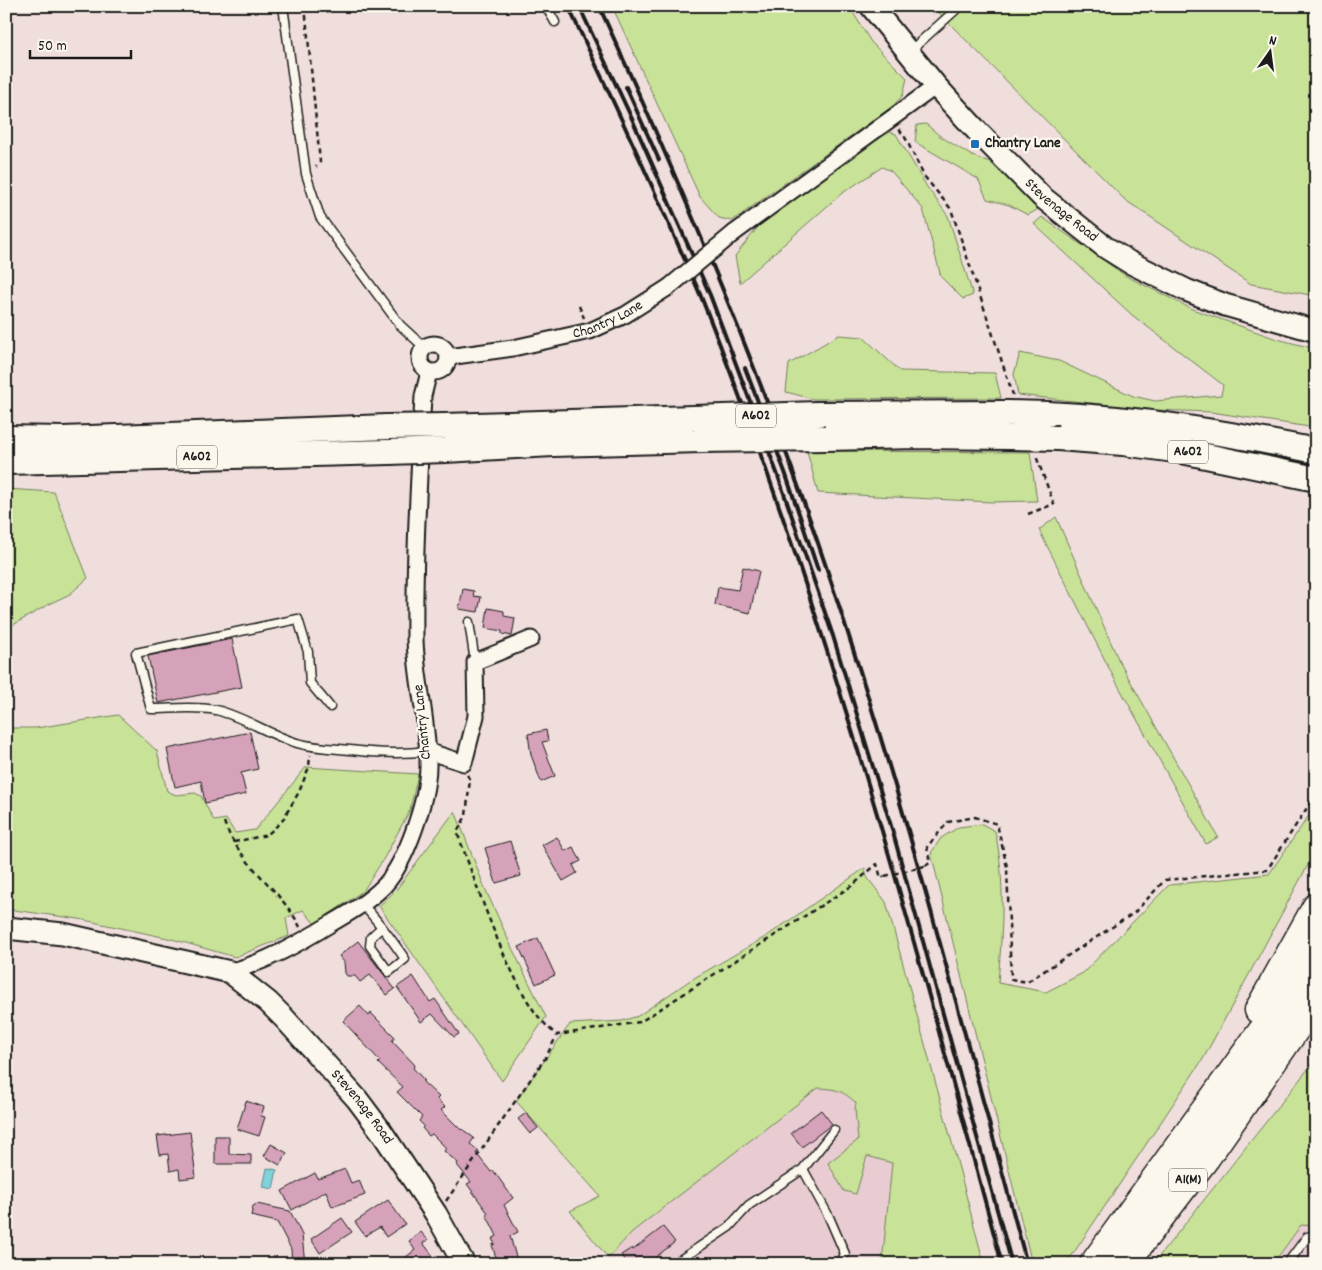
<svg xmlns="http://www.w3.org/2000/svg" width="1322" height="1270" viewBox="0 0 1322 1270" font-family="Dekko,sans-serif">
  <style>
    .built { fill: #e8ccd2 }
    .green { fill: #c8e298; stroke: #727f5a }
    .water { fill: #81d2da; stroke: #59898e }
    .building { fill: #d6a2ba; stroke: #1c1c1c }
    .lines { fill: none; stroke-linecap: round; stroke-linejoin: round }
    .lane-casing { stroke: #1c1c1c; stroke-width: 11 }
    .street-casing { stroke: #1c1c1c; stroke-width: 19 }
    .secondary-casing { stroke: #1c1c1c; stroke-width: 25 }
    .primary-casing { stroke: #1c1c1c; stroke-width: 28 }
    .highway-casing { stroke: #1c1c1c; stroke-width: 31 }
    .path { stroke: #1c1c1c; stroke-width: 2.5; stroke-dasharray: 5 4; stroke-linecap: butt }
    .lane { stroke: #fbf7ec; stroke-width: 8 }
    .street { stroke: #fbf7ec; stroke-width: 15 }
    .secondary { stroke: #fbf7ec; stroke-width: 21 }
    .primary { stroke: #fbf7ec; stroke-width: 24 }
    .highway { stroke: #fbf7ec; stroke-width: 28 }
    .rail { stroke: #1c1c1c; stroke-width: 4 }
    .street-bridge-casing { stroke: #1c1c1c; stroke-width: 19; stroke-linecap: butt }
    .primary-bridge-casing { stroke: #1c1c1c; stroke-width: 28; stroke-linecap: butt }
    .path-bridge { stroke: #1c1c1c; stroke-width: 2.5; stroke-dasharray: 5 4; stroke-linecap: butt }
    .street-bridge { stroke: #fbf7ec; stroke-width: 15 }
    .primary-bridge { stroke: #fbf7ec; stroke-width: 24 }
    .poi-dot { fill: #1f6fb2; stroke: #fbf7ec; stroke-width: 2 }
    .labels { text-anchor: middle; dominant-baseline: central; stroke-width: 4.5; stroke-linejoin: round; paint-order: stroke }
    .shield { fill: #fbf7ec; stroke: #5f5e5a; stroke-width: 1 }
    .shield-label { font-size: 14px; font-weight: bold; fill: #1c1c1c }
    .poi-label { font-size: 15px; font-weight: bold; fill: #1c1c1c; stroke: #fbf7ec; text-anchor: start }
    .street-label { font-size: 15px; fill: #1c1c1c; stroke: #fbf7ec }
  </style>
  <rect width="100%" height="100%" fill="#f0dedd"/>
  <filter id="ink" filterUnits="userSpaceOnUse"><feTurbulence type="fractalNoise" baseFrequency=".02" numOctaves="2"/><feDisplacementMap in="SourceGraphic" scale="10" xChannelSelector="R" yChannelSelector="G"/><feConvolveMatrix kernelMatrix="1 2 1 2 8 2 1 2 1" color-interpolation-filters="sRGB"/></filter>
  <g filter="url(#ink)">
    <path class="built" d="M817,1088L833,1089L844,1093L856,1103L855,1109L858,1140L856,1194L867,1156L893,1163L882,1264H607L608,1258L632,1232Z
      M1301,1224L1316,1226V1264H1273Z"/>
    <path class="green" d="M612,6H849L871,42L907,78L903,95L893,106L732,221L719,218L700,197Z
      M932,6H1316V296L1251,284L1125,200Z
      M926,124L940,136L972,156L993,163L1042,207L1028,215L1009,205L987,199L978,179L915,142L917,125Z
      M890,132L896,134L927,187L948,216L973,295L963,299L941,277L923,209L891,171L882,167L841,194L740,283L735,256L766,217L868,145Z
      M1042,217L1126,276L1192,309L1277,339L1316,349V428L1211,412L1155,410L1018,395L1014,374L1020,353L1059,361L1133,396L1155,401L1221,395L1223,385L1132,315L1034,224Z
      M839,335L863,337L900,371L995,373L1001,398L813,399L786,392L789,364Z
      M807,451L1030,452L1037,501L991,502L818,493Z
      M6,489L54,492L88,578L70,594L51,603L6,629Z
      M1056,517L1119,661L1218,837L1206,844L1113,676L1039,530Z
      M118,715L157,751L167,791L176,795L195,793L201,796L214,821L226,819L235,833L255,830L306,767L418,774L410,810L383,860L363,891L315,924L303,910L286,918L289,936L235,957L172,939L79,919L6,909V728H36Z
      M1316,805V850L1240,991L1203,1059L1073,1254L1065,1264H1032L931,853L941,838L959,827L982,824L995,831C1006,881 1002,932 998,983L1046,992L1083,973L1169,885L1269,874Z
      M455,811L484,886L512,948L546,1017L502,1081L379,906L396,890Z
      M865,868L867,877L886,902L960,1172L984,1264H882L892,1163L867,1156L856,1194L844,1191L828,1163L858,1140L855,1109L856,1103C842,1090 836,1089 818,1088L632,1232L608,1258L570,1211L600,1196L516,1101L570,1024L622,1021L638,1016L689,981L767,936Z
      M1316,1059V1112L1310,1120L1316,1133V1226L1301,1225L1273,1264H1153Z"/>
    <path class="water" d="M267,1168L277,1170L273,1189L263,1187Z"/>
    <path class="building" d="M743,567L759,571L750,613L715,605L718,587L738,590Z
      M463,589L474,591L473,596L481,597L478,612L459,609Z
      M488,608L504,611V616L515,618L512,636L502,634V631L485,628Z
      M232,639L242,687L158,703L148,656Z
      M546,730L548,741L542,742L555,776L541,782L531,755L528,734Z
      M250,732L258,769L241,773L246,794L205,803L201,781L175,787L167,749Z
      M557,837L565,851L573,847L581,861L573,865L577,873L563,881L542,845Z
      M510,841L521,876L496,883L485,848Z
      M538,938L555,975L536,984L519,947Z
      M358,941L395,989L387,995L370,975L360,982L355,976H347L345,973L344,962L339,956Z
      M413,976L430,1002L435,999L459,1034L454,1037L432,1014L421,1022L397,987Z
      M360,1006L369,1016L371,1013L395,1037L392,1041L415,1065L413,1068L424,1080L423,1082L439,1097L437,1099L445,1107L441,1110L461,1130L462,1129L474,1138L470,1144L479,1151L476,1153L491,1172L493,1170L513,1198L504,1205L518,1232L510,1236L518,1264H498L492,1245L495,1244L492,1239L497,1236L486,1214L488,1213L467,1184L471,1182L457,1165L458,1163L444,1151L446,1148L432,1134L429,1136L422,1128L424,1126L419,1121L422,1117L397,1092L403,1087L378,1063L380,1061L343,1021Z
      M246,1101L264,1107L261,1116L265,1117L259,1136L237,1129Z
      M821,1110L832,1124L802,1147L791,1133Z
      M526,1113L538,1128L530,1134L518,1119Z
      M190,1132L196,1177L180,1179L179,1169L170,1171L168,1154L160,1155L157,1136Z
      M215,1136H229V1154L251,1155V1164H215Z
      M271,1144L287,1153L280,1165L264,1156Z
      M345,1169L351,1183L359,1180L365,1195L332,1207L326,1191L292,1210L282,1191L315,1173L318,1179Z
      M388,1200L405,1224L386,1237L380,1227L365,1236L355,1222Z
      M257,1204L290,1211L302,1235L305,1264H292L291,1249L277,1222L251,1216L253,1206Z
      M342,1218L352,1232L320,1253L311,1239Z
      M663,1227L675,1242L647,1264H627L621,1255L632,1248L633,1250Z
      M421,1232L428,1240L423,1243L434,1257L425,1264H397L415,1250L409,1241Z"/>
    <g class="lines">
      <g class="lane-casing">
        <path id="lane" d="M283,6L306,174L320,217L400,325L425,348
          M546,6L555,22
          M910,51L960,6
          M469,622L475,662
          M330,707L310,683L308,652L298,619L136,653L151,709C172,709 195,706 216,710C245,717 269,735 297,743C311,747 325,748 339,749C368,752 397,755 427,751
          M363,905C379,922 392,940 405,959L389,972L370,946L371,937L382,927
          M803,1169L829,1217L845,1254L840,1264
          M674,1264L729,1227L749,1205L803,1169L834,1130
          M1287,1264L1307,1237L1316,1235"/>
      </g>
      <g class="street-casing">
        <g id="street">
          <path d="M734,233L936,86"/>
          <circle cx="434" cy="358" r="14"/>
          <path id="s1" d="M448,357L513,348L590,331L625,315L669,287"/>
          <path d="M427,751L464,763L476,716L475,662L531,639"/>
          <path d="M230,972C268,961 298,944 332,923C351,912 368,902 384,886C407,861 427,800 428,767C429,725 416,681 415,639C414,558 419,477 423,396L429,372"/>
        </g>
      </g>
      <g class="secondary-casing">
        <g id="secondary">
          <path id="s2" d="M871,6L936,86L978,132L1042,197L1105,247L1129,262L1186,290L1225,305L1316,331"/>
          <path id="s3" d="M6,928L63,934L230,972L268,1002L285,1019L357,1099L381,1131L436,1214L464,1264"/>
        </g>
      </g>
      <g class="primary-casing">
        <path id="primary" d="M818,414L1007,413
          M1048,414C1139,418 1227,433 1316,451
          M445,426L693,418
          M6,438L63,439L387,427
          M825,438L917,436L1010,437
          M1058,438L1123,443L1182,451L1316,479
          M445,450L553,444L701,440
          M6,462L389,452"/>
      </g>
      <g class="highway-casing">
        <path id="highway" d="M1259,1010L1316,908
          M1094,1264L1316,957
          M1124,1264L1206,1157L1316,999"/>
      </g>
      <path class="path" d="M305,6L320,162L316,167
        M899,129L906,139L924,176L951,209L1013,395
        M579,306L584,318
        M1028,514L1054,504L1036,456
        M467,775L470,779L466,816L457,832C473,875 487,917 506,959C520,987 531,1015 557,1035
        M224,822C239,864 281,889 300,927
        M234,842L267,835L282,821L299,792L309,767L310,755
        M925,866L930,863L927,847L948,822L975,817L997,824L1007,867L1011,979L1027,982L1134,913L1165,880L1267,870L1316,794
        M446,1201L546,1057L557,1035L640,1022L853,885L877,864L881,878L885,876"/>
      <use href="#lane" class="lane"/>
      <use href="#street" class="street"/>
      <use href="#secondary" class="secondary"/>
      <use href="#primary" class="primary"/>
      <use href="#highway" class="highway"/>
      <path class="rail" d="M568,6C601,75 633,143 664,213C676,241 690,270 702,299C827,612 914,938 1002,1264
        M579,6L633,121L710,295L777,473L833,636L892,829L1012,1264
        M599,6C669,158 735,311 792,469C886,729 955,997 1027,1264
        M626,87L659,160
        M745,368L785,472L818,570"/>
      <g class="street-bridge-casing">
        <path id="street-bridge" d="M669,287L734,233"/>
      </g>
      <g class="primary-bridge-casing">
        <path id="primary-bridge" d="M1007,413L1048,414
          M693,418L818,414
          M387,427L445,426
          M1010,437L1058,438
          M701,440L825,438
          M389,452L445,450"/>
      </g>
      <path class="path-bridge" d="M885,876L925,866"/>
      <use href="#street-bridge" class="street-bridge"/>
      <use href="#primary-bridge" class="primary-bridge"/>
    </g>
  </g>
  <rect class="poi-dot" x="970" y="139" width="10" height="10" rx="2.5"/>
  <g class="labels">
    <g class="shield">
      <rect x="736" y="404.5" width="40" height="23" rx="4"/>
      <rect x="1168" y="440.5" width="40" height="23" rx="4"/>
      <rect x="177" y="445.5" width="40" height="23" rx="4"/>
      <rect x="1169" y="1168.5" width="38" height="23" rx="4"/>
    </g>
    <g class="shield-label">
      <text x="756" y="416">A602</text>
      <text x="1188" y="452">A602</text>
      <text x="197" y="457">A602</text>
      <text x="1188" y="1180">A1(M)</text>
    </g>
    <g class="poi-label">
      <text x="985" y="144">Chantry Lane</text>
    </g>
    <g class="street-label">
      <text stroke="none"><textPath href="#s2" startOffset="280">Stevenage Road</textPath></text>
      <text stroke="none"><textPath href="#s1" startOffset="165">Chantry Lane</textPath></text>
      <text transform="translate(423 722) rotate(-96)">Chantry Lane</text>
      <text stroke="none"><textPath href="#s3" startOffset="418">Stevenage Road</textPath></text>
    </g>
  </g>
  <rect width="1322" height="1270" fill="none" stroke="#fbf7ec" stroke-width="25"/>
  <rect x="12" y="12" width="1297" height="1245" fill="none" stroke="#1c1c1c" stroke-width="2" filter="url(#ink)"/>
  <g transform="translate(1270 52) rotate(14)" stroke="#fbf7ec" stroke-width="4" paint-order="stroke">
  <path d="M0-4L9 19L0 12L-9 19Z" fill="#1c1c1c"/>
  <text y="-8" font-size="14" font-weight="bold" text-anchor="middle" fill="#1c1c1c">N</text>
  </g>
  <path d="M30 50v8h101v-8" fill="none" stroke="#1c1c1c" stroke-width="2.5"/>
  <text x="38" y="50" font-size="15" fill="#1c1c1c" stroke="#fbf7ec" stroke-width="4" paint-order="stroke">50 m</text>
</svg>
